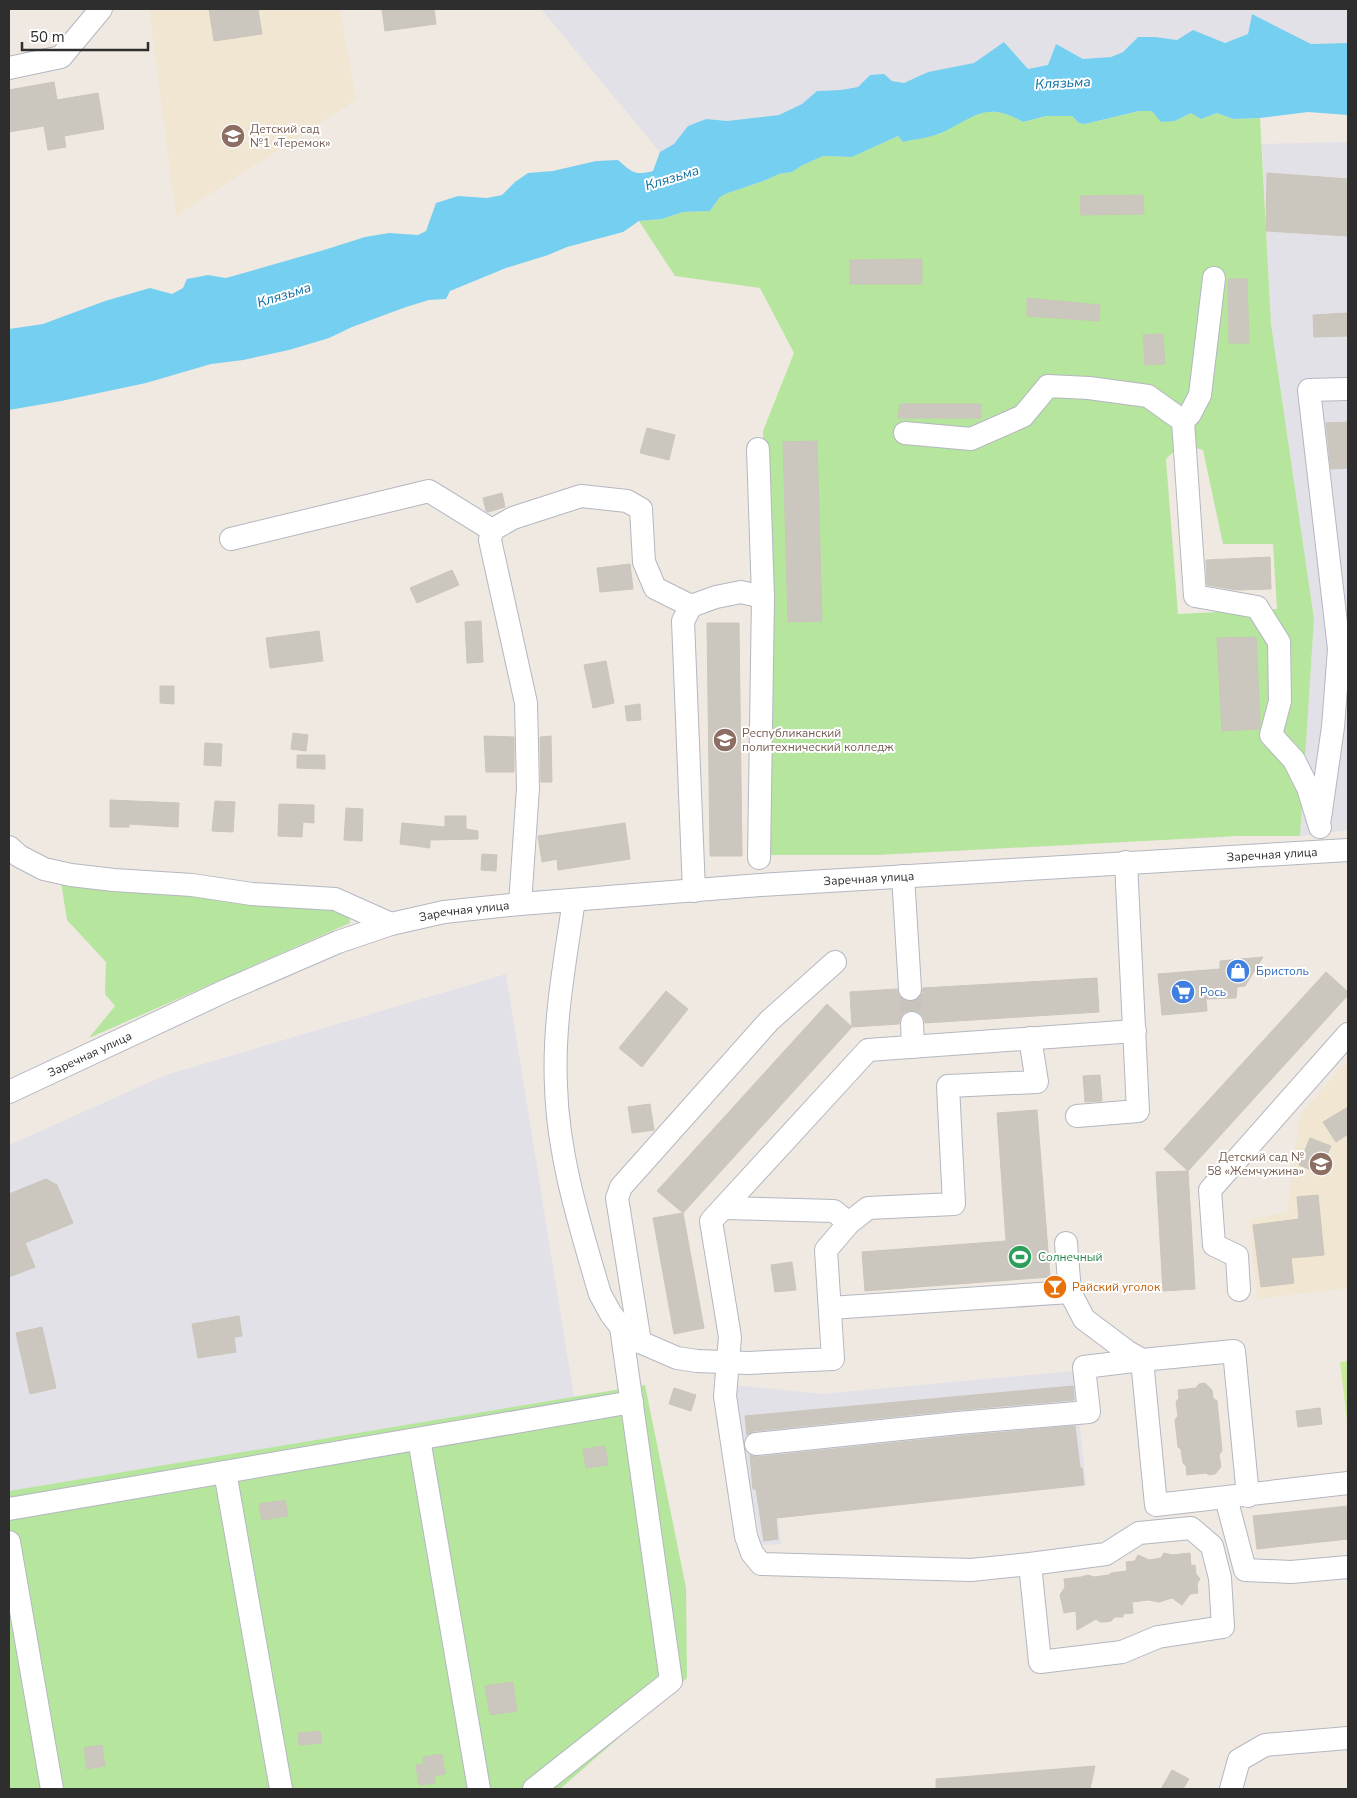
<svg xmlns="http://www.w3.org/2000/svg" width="1357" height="1798" viewBox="0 0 1357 1798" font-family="'Nunito Sans',sans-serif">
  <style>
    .industrial { fill: #e3e1e8 }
    .education { fill: #f0e6d1 }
    .green { fill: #b6e59e; fill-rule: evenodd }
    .pitch { fill: #c9ec9a }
    .water { fill: #75cff0 }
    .building { fill: #cbc7bf; stroke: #cbc5ba }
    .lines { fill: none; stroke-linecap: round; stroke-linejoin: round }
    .minor-tunnel { stroke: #c8c4bd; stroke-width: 22; stroke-dasharray: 22 11; stroke-linecap: butt }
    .minor-casing { stroke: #b4b7c1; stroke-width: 24 }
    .minor { stroke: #fff; stroke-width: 22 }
    .labels { text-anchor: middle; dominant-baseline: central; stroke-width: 4; stroke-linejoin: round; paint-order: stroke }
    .education-label { font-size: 12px; fill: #785e54; stroke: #fff; text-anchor: start }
    .street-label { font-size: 12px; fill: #2e2e2e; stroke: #fff }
    .shop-label { font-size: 12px; fill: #366cbe; stroke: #fff; text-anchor: start }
    .leisure-label { font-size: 12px; fill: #27864d; stroke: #fff; text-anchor: start }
    .food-label { font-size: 12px; fill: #c56008; stroke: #fff; text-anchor: start }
    .water-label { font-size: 14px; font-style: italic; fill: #0d6fa3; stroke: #fff }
  </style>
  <rect width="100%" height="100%" fill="#efe9e1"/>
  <path class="industrial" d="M541,9H1348V43L1311,44L1252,14L1248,34L1225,43L1193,30L1177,40L1155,37H1138L1123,52L1111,57L1083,59L1056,44L1048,65L1028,69L1004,43L974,63L928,72L904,83L870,75L858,87L841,90L817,91L802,104L779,115L727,121L706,119L688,126L674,144L660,152Z
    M1348,142V830L1300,836L1314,619L1271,324L1262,144Z
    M506,974L574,1397L9,1491V1145L166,1075Z
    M1074,1371L1086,1485L778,1517L781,1544L762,1545L728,1386H746L821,1394Z"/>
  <path class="education" d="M149,9H340L356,100L176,216Z
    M1348,1060V1288L1257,1299L1250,1220L1287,1212L1300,1115Z"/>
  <path class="green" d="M987,111L1009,114L1023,122L1046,116H1072L1079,123L1085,124L1139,111H1152L1175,121L1191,113L1201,119L1217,113L1233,119L1260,118L1271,324L1314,619L1300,836H1238L877,855H770L763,431L794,353L760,288L675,276L639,221L662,219L683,212L710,211L719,198L725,194L766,180L779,174L792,172L801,166L823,156L852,157L898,136L903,142L940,134L963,120ZM1182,444L1203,450L1223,544H1273L1277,609L1178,614L1166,459Z
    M61,882L335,906L349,913L350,923L89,1038L115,1006L105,994L106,962L67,920Z
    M645,1385L686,1588L687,1678L560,1789H9V1491Z"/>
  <path class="pitch" d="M1348,1361V1429L1340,1362Z"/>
  <path class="water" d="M1252,14L1311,44L1348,43V115L1308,112L1260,118L1233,119L1217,113L1201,119L1191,113L1175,121L1161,122L1152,111H1139L1085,124L1079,123L1072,116H1046L1023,122C985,100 974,118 941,133C929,138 915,139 903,142L898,136L852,157L823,156L801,166L792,172L779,174L766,180L725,194L719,198L710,211L683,212L662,219L639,221L623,232L567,247L548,255L506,268L450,291L446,299L429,300L406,307L352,327L329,338L289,350L243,360L211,364L146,383L61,401L9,410V329L43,324L105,301L150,288L172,294L183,288L187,279L208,275L226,278L324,250L365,237L389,233L418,235L426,231L436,203L458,196L487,198L502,195L515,182L528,173L553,171L596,161L618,160C632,172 634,176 653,171L660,152L674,144L688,126L706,119L727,121L779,115L802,104L817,91L841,90L858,87L870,75L884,74L892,81L904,83L928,72L974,63L1004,42L1028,69L1048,65L1056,44L1083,59L1111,57L1123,52L1138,37H1155L1177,40L1193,30L1225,43L1248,34Z"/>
  <path class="building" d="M209,9H258L262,34L214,41Z
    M382,9H434L436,24L385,31Z
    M54,82L57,100L98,93L104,129L64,136L66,147L48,150L44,126L9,132V90Z
    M1267,173L1348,179V236L1266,231Z
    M1143,195L1144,214L1081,215L1080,196Z
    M922,259V284H850V260Z
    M1228,279H1247L1249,343H1229Z
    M1027,298L1100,305L1099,321L1027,316Z
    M1348,313V336L1314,337L1313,315Z
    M1163,334L1165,364L1145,365L1143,335Z
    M900,404H981V418H898Z
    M1348,422V468L1331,469L1326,423Z
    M647,428L675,435L669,460L640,453Z
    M817,441L822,621L788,622L783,442Z
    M502,493L505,507L488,512L486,511L483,498Z
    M1270,557L1271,589L1237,590L1207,585L1206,560Z
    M630,564L633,589L600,592L597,568Z
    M452,570L459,585L417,603L410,588Z
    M481,621L483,662L467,663L465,622Z
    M707,623H739L742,856H710Z
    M319,631L323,661L270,668L266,638Z
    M1256,637L1260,725L1259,729L1222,731L1217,638Z
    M606,661L614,703L593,708L584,665Z
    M160,686H174V704L160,703Z
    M640,704L641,720L627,721L625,706Z
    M293,733L308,735L306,751L291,749Z
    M484,736L514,737V772H486Z
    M551,736L552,782H541L540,737Z
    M205,743L222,744L221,766L204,765Z
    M297,755H325V769L297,768Z
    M110,800L179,803L178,827L129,824V827H110Z
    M215,801L235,802L233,832L212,831Z
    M279,804L314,805V823L303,822L302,837L278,836Z
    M346,808L363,809L362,841L344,840Z
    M445,816H466V829L478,831V839L430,840V848L400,844L402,823L445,827Z
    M625,823L630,859L558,870L557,859L542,862L538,836Z
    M482,854L497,855L496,871L481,870Z
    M1263,957L1245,986L1237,987L1236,998L1206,999L1207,1011L1162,1015L1158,974L1220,969V961Z
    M1326,972L1348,992V995L1188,1171L1164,1149Z
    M1097,978L1099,1012L925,1023L923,1016L918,1012L911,1010L905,1012L901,1017L899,1024L852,1027L850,992L897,989L899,997L905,1001L910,1002L918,1000L922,994L923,988Z
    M666,991L688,1009L642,1067L619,1048Z
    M827,1004L852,1027L683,1213L657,1191Z
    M1100,1075L1102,1101L1085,1102L1083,1076Z
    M650,1104L654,1130L632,1133L628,1107Z
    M1348,1107V1134L1336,1142L1323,1122Z
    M1037,1110L1050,1277L865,1291L862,1252L1006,1241L997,1113Z
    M1310,1138L1331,1146L1319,1173L1299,1165Z
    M1188,1171L1195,1289L1163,1291L1156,1172Z
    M46,1179L57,1185L73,1223L25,1243L35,1267L9,1277V1194Z
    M1318,1195L1324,1255L1291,1258L1294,1283L1261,1287L1253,1225L1299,1219L1297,1197Z
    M683,1213L704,1328L674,1334L653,1218Z
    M792,1262L796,1290L775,1292L771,1265Z
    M239,1316L242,1336L234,1337L236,1352L198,1358L192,1324Z
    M42,1327L56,1388L30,1394L16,1333Z
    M1205,1383L1212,1390L1213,1398L1217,1401L1222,1451L1219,1455L1221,1467L1215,1474L1209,1475L1206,1473L1187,1475L1186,1466L1183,1463L1181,1449L1178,1447L1175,1420L1178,1416L1176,1402L1179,1398L1178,1390L1196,1388L1199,1384Z
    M1073,1386L1074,1400L957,1410L755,1431L747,1435L745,1416Z
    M674,1388L696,1395L691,1411L669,1404Z
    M1320,1408L1322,1424L1298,1427L1296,1411Z
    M1075,1426L1080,1468H1082L1084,1485L776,1518L778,1539L764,1541L756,1489H753L750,1455L757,1457L959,1436Z
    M605,1446L608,1465L586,1468L583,1449Z
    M285,1500L288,1516L262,1520L259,1504Z
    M1348,1506V1539L1257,1549L1253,1516Z
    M1164,1553L1172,1555L1190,1553L1191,1566L1195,1565L1196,1574L1200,1579L1197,1584L1198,1593L1190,1594L1182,1605L1172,1598L1159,1602L1149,1600L1132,1602L1133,1613L1123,1614V1617H1115L1111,1621L1105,1622H1100L1096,1619L1077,1630L1076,1611L1064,1613L1060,1595L1065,1587L1064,1579L1081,1577L1088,1575L1094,1577L1109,1575L1111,1573L1127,1571L1126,1562L1135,1561L1138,1555L1149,1560L1161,1558Z
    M513,1682L517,1711L490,1715L485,1686Z
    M320,1731L322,1743L299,1745L298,1733Z
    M102,1745L105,1766L87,1769L84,1748Z
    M442,1754L445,1774L434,1776L435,1783L419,1785L416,1765L424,1764L423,1757Z
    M1095,1766L1090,1789H936V1779Z
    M1172,1770L1189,1779L1183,1789H1161Z"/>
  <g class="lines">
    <path class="minor-tunnel" d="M910,989L912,1023"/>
    <g class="minor-casing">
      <g id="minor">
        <path d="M9,68L61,57L101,9"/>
        <path d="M1214,278L1200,395L1190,414L1183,421L1195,596L1257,607L1279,642L1280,701L1271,735L1294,760L1308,788L1320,827"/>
        <path d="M905,433L971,439L1023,416L1048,386L1089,388L1148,396L1183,421"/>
        <path d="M231,539L429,491L492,530"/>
        <path d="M1320,818L1333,727L1339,649L1309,390L1348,389"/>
        <path d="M9,847L19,856L44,869L71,875L114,880L192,885L252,894L335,899L391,924"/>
        <path d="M759,858L763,597"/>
        <path d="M903,876L910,989"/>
        <path d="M694,891L683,621L691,606L716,597L741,592L763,597L758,449"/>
        <path d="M574,900C565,961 553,1024 556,1086C558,1157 580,1226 600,1294L611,1314L621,1327L640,1342L677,1358L697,1361L748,1363L833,1359L826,1250L849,1223L868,1208L954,1204L948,1086L1037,1082L1030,1038"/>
        <path d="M520,904L528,788L526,703L490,540L492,530L513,518L581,496L627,501L641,509L644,562L655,588L691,606"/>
        <path d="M912,1023L913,1047"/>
        <path id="s1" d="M9,1092L227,990L338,942L391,924L444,912L520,904L760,885L1348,850"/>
        <path d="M1077,1116L1138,1111L1126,862"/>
        <path d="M724,1208L834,1211L849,1223"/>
        <path d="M1239,1290L1237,1256L1214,1245L1210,1190L1348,1034"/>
        <path d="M830,1308L1070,1292L1066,1243"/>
        <path d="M640,1342L617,1198L621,1187L769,1021L835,962"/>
        <path d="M419,1439L479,1789"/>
        <path d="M756,1444L958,1423L1089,1412L1084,1367L1142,1360L1128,1352L1084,1319L1070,1292"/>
        <path d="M225,1472L281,1789"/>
        <path d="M1248,1496L1234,1351L1142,1360L1156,1505L1348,1483"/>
        <path d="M1226,1498L1245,1570L1291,1572L1348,1567"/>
        <path d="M9,1509L632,1402"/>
        <path d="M9,1542L52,1789"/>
        <path d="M1030,1564L1106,1554L1139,1533L1191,1528L1212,1546L1220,1578L1223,1627L1158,1637L1122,1652L1040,1662L1030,1564L971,1570L761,1564L752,1553L746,1536L725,1396L730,1337L711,1221L868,1050L1135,1031"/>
        <path d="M534,1789L671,1681L621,1327"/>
        <path d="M1231,1789L1239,1760L1265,1745L1348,1738"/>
      </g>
    </g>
    <use href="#minor" class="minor"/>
  </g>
  <defs>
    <g id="school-disc" transform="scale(1.25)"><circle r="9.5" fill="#8d6e63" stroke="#fff"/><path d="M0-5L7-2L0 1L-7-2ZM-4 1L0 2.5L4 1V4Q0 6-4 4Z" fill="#fff"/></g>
    <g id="university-disc" transform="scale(1.25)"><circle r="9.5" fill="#8d6e63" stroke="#fff"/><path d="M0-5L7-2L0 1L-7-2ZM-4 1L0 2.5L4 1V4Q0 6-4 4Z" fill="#fff"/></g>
    <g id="shop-disc" transform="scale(1.25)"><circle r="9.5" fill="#3f7fe0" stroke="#fff"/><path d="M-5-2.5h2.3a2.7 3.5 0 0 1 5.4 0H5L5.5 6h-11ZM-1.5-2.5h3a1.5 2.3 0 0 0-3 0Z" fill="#fff"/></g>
    <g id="supermarket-disc" transform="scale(1.25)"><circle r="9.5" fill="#3f7fe0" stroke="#fff"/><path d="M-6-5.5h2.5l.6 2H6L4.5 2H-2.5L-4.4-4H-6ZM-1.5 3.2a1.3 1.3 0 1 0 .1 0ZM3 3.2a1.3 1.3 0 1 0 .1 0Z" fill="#fff"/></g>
    <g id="stadium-disc" transform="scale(1.25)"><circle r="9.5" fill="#2e9e5b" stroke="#fff"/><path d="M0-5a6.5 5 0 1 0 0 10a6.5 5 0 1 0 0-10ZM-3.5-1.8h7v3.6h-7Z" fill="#fff"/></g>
    <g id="bar-disc" transform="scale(1.25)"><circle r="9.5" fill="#e8710a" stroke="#fff"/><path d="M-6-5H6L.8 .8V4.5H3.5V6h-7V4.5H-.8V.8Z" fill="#fff"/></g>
  </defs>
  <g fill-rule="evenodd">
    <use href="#school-disc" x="233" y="136"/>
    <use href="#university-disc" x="725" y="740"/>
    <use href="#shop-disc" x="1238" y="971"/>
    <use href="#supermarket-disc" x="1183" y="992"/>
    <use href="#school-disc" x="1321" y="1164"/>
    <use href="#stadium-disc" x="1020" y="1257"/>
    <use href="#bar-disc" x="1055" y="1287"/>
  </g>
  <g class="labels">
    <g class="education-label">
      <text x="250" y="129">Детский сад<tspan x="250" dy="14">№1 «Теремок»</tspan></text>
      <text x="742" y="733">Республиканский<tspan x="742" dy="14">политехнический колледж</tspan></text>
      <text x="1304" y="1157" text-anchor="end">Детский сад №<tspan x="1304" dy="14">58 «Жемчужина»</tspan></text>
    </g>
    <g class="street-label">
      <text stroke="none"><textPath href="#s1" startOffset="1302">Заречная улица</textPath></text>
      <text stroke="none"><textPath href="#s1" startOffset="898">Заречная улица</textPath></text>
      <text stroke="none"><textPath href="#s1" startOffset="492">Заречная улица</textPath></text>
      <text stroke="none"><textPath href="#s1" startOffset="89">Заречная улица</textPath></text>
    </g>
    <g class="shop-label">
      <text x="1256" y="971">Бристоль</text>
      <text x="1200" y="992">Рось</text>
    </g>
    <g class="leisure-label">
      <text x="1038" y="1257">Солнечный</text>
    </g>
    <g class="food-label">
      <text x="1072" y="1287">Райский уголок</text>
    </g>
    <g class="water-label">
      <text transform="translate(1063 83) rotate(-3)">Клязьма</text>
      <text transform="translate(672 178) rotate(-17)">Клязьма</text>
      <text transform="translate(284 295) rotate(-17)">Клязьма</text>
    </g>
  </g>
  <rect width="1357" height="1798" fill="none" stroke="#2e2e2e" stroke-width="20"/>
  <path d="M22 42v8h126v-8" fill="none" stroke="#2e2e2e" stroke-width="2.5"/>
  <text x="30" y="42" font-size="15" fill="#2e2e2e" stroke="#ffffff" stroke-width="4" paint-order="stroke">50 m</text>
</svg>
